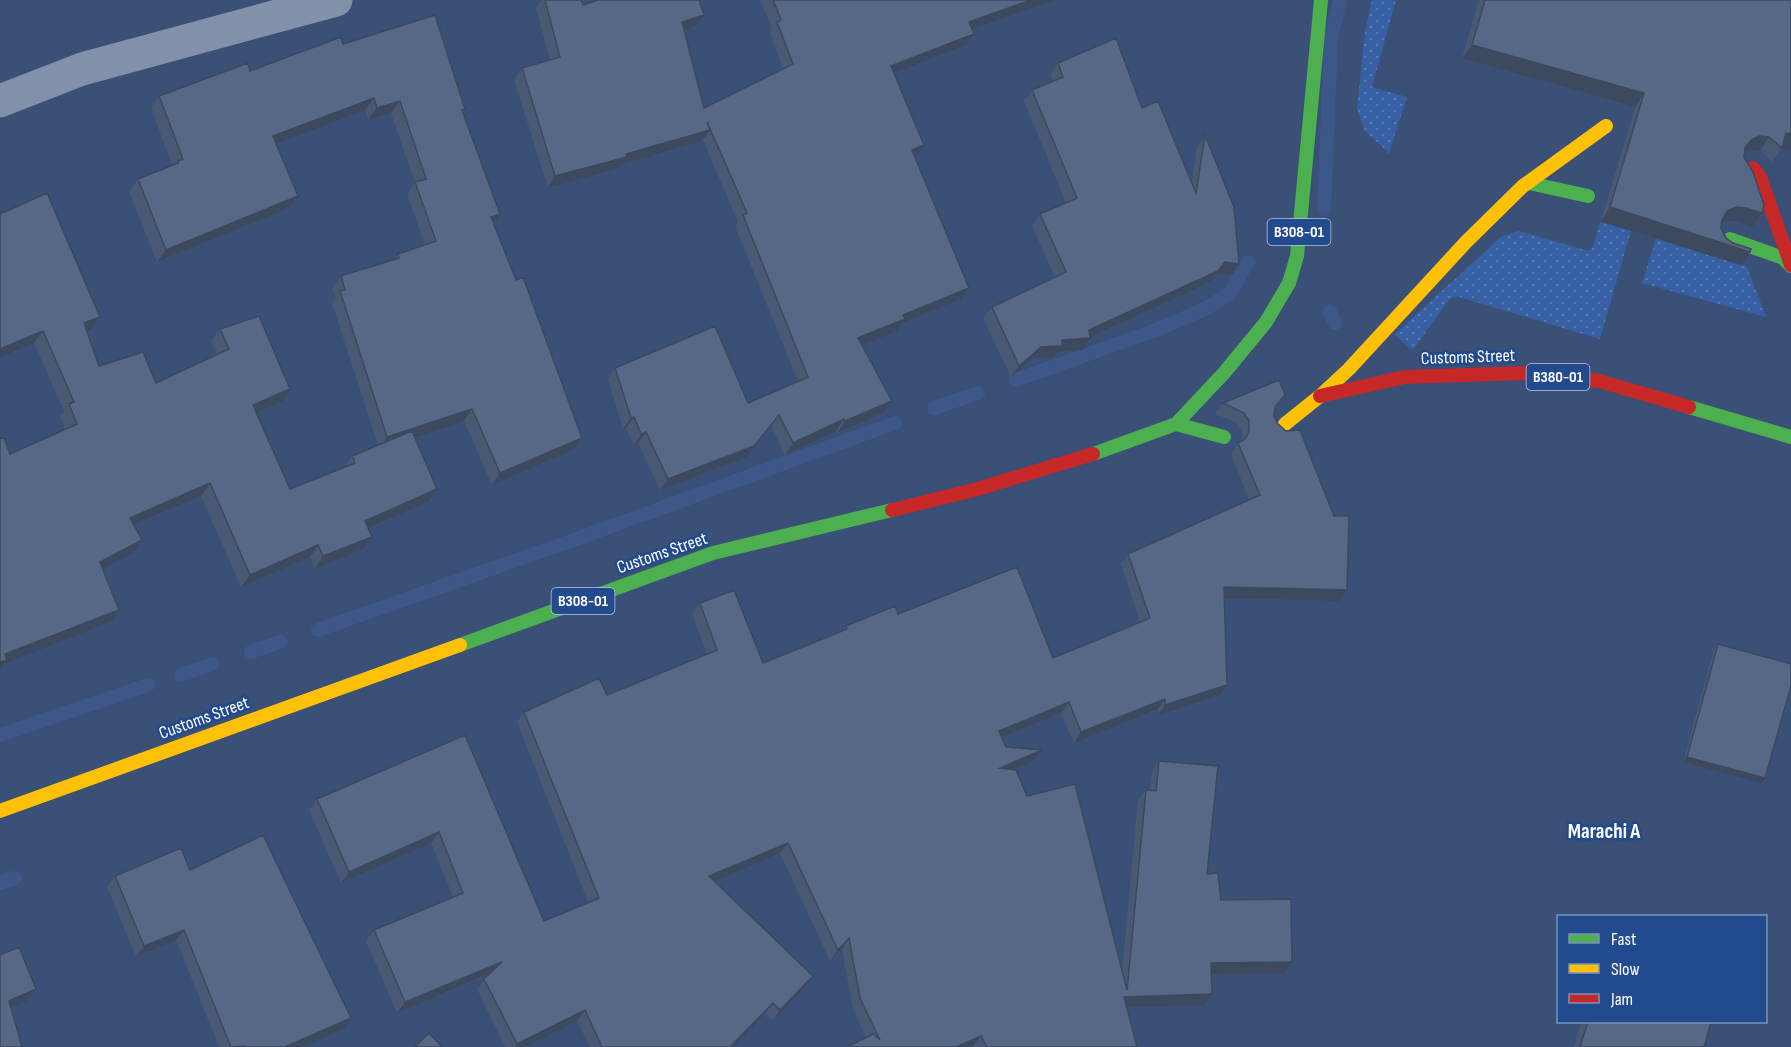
<svg xmlns="http://www.w3.org/2000/svg" width="1791" height="1047" viewBox="0 0 1791 1047" font-family="'Sofia Sans Condensed',sans-serif">
  <style>
    .grass { fill: url(#grass-dots) }
    .lines { fill: none; stroke-linecap: round; stroke-linejoin: round }
    .stream { stroke: #3d5888; stroke-width: 14 }
    .street { stroke: #8291a9; stroke-width: 33 }
    .fast { stroke: #4caf50; stroke-width: 14 }
    .slow { stroke: #ffc107; stroke-width: 14 }
    .jam { stroke: #c62828; stroke-width: 14 }
    .wall { fill: #4a5973 }
    .shaded-wall { fill: #3c495e }
    .building { fill: #566886; stroke: #3c495e; stroke-width: 1.5 }
    .labels { text-anchor: middle; dominant-baseline: central; stroke-width: 5; stroke-linejoin: round; paint-order: stroke }
    .shield { fill: #224a8e; stroke: #bdc9dd; stroke-width: 1.5 }
    .shield-label { font-size: 16px; font-weight: bold; fill: #fff }
    .street-label { font-size: 18px; fill: #fff; stroke: #224a8e }
    .quarter-label { font-size: 21px; font-weight: bold; fill: #fff; stroke: #224a8e }
  </style>
  <defs>
    <pattern id="grass-dots" width="8" height="8" patternUnits="userSpaceOnUse" patternTransform="scale(1.5)"><rect width="8" height="8" fill="#3760a4"/><path d="M2 2h.1M6 6h.1" fill="none" stroke="#5578b2" stroke-width="1.8" stroke-linecap="round"/></pattern>
  </defs>
  <rect width="100%" height="100%" fill="#3a5076"/>
  <path class="grass" d="M1372,0H1396L1372,87L1407,97L1389,153L1365,131L1357,109L1365,31Z
    M1600,222L1631,231L1600,339L1459,297L1452,298L1448,301L1413,350L1394,335L1502,236L1519,231L1589,251L1593,247Z
    M1656,239L1747,267L1766,317L1642,283Z"/>
  <g class="lines">
    <path class="stream" d="M1324,209L1331,38L1340,0
      M1330,312L1335,323
      M1016,380L1156,330L1205,309L1230,293L1248,262
      M934,408L978,393
      M318,630L568,542L895,423
      M251,652L280,642
      M181,675L213,664
      M0,735L148,685
      M0,883L15,878"/>
    <path class="street" d="M0,101L82,69L336,0"/>
    <path class="fast" d="M1529,183L1588,196
      M1730,239L1783,258L1791,266
      M1689,407L1791,437
      M1176,424L1224,437
      M1093,454L1176,424L1224,373L1266,322L1289,283L1297,256L1321,0
      M460,645L713,553L892,510"/>
    <path class="slow" d="M1285,424L1320,396L1349,369L1466,242L1523,186L1606,126
      M0,811L460,645"/>
    <path class="jam" d="M1753,168L1760,177L1791,265
      M1320,396L1405,377L1527,373L1599,381L1689,407
      M892,510L974,490L1093,454"/>
  </g>
  <path class="wall" d="M542,0H581L583,5L704,15L696,26L684,30L704,108L783,69L770,33L772,29L760,0H1055L972,29L966,45L894,73L917,156L915,157L969,288L961,299L902,323L897,331L862,345L892,401L884,412L837,433L836,431L785,455L771,426L747,457L660,490L638,443L634,445L626,428L623,429L608,379L615,368L748,403L798,382L735,226L738,222L703,140L702,141L622,164L619,168L548,188L514,80L522,68L550,60L536,8Z
    M1479,0H1791V151L1782,148L1772,162L1760,150H1750L1745,152L1744,157L1762,213L1752,227L1736,221H1726L1722,223L1721,228L1741,265L1601,221L1635,107L1462,58Z
    M343,44L465,109L463,113L500,214L493,223L573,450L492,485L464,421L414,437L428,502L368,528L363,549L315,569L310,557L241,587L201,496L134,525L142,540L133,553L102,569L110,622L4,664L10,454L65,429L60,416L64,411L34,343L0,214L91,330L87,331L99,366L156,383L217,354L211,341L220,329L290,389L282,402L256,413L290,489L345,467L352,456L378,445L332,303L336,298L332,288L341,276L394,259L398,254L425,245L407,194L415,183L391,113L368,120L365,110L276,143L298,196L289,208L157,262L129,191L138,179L172,165L151,108L159,96Z
    M1058,63L1142,108L1192,181L1197,147L1205,135L1239,264L1231,275L1216,274L1210,282L1090,337L1082,350L1058,352L1054,357L1033,358L1011,377L983,318L992,307L1055,277L1032,226L1040,214L1066,203L1024,101L1032,90L1053,82L1050,75Z
    M1285,395L1275,409L1274,416L1339,601L1225,598L1220,695L1157,716L1158,709L1074,743L1061,713L1002,737L1006,747L1042,750L1034,761L1014,770L1122,971L1138,800L1146,790H1150L1152,772L1159,761L1207,874L1221,900L1284,973L1212,974V994L1205,1005L1126,1007L1137,1047H847L866,1038L853,1009L842,949L830,961L780,853L714,881L805,987L773,1021L765,1013L733,1047H590L577,1021L525,1047H505L477,989L488,975L397,1013L366,941L374,930L453,897L431,843L341,883L309,810L317,799L465,735L544,921L588,902L517,722L524,712L607,695L707,654L692,614L700,603L763,663L842,631L846,626L898,614L1053,658L1140,622L1121,564L1128,554L1249,499L1231,454L1238,443L1242,441V432L1237,423L1215,414L1223,403Z
    M1718,644L1761,783L1683,762L1714,649Z
    M115,876L344,1029L302,1047H219L176,940L136,957L107,887Z
    M1581,1022H1711L1704,1047H1574Z"/>
  <path class="shaded-wall" d="M1031,0H1055L961,33L969,22Z
    M704,15L696,26L674,33L682,22Z
    M974,34L966,45L884,77L891,66Z
    M1472,45L1644,93L1635,107L1462,58Z
    M374,98L365,110L265,148L273,136Z
    M400,101L391,113L368,120L377,108Z
    M710,130L702,141L622,164L619,168L548,188L555,176L626,154Z
    M1786,133L1791,134V151L1781,148Z
    M1759,136L1769,137L1760,150H1750L1741,154L1751,140Z
    M924,145L917,156L905,161L912,150Z
    M298,196L289,208L157,262L166,250Z
    M1610,207L1750,252L1741,265L1601,221Z
    M1736,207L1746,208L1762,213L1752,227L1736,221H1726L1717,225L1727,211Z
    M500,214L491,226V217Z
    M1225,262L1239,264L1231,275L1216,274L1210,282L1088,338H1090L1082,350L1058,352L1054,357L1033,358L1011,377L1019,366L1041,347L1089,330Z
    M969,288L961,299L902,323L897,331L850,350L858,338L903,315Z
    M100,317L91,330L76,336L84,323Z
    M43,331L34,343L0,357V349Z
    M290,389L282,402L244,418L253,405Z
    M892,401L884,412L837,433L845,421Z
    M472,409L464,421L379,449L387,437Z
    M779,415L747,457L660,490L668,479Z
    M634,417L626,428L623,429L631,418Z
    M844,419L836,431L785,455L793,443Z
    M646,432L638,443L634,445L641,434Z
    M582,438L573,450L492,485L500,473Z
    M210,483L201,496L121,530L130,518Z
    M437,489L428,502L356,533L365,521Z
    M372,537L363,549L315,569L323,556Z
    M142,540L133,553L91,575L100,562Z
    M318,545L310,557L241,587L250,575Z
    M1224,587L1347,590L1339,601L1217,598Z
    M119,610L110,622L4,664L0,669V661L5,654Z
    M1227,685L1220,695L1157,716L1165,705Z
    M1165,699L1158,709L1074,743L1081,732Z
    M1069,702L1061,713L992,741L999,731Z
    M1042,750L1034,761L993,779L1000,768Z
    M1687,757L1765,778L1761,783L1683,762Z
    M439,832L431,843L341,883L349,872Z
    M788,843L780,853L701,887L709,876Z
    M184,930L176,940L136,957L144,946Z
    M849,938L842,949L830,961L838,950Z
    M502,962L494,972L397,1013L405,1002Z
    M1292,962L1284,973L1204,974L1211,963Z
    M813,976L805,987L773,1021L780,1010Z
    M36,989L28,1000L1,1011L9,1001Z
    M1212,994L1205,1005L1116,1007L1124,997Z
    M773,1003L765,1013L733,1047H730Z
    M585,1010L577,1021L525,1047H515L517,1044Z
    M351,1018L344,1029L302,1047H285Z
    M981,1036L972,1047H956Z"/>
  <path class="building" d="M545,0H581L583,5L598,0H699L704,15L682,22L704,108L793,64L777,22L781,20L773,0H1031L969,22L974,34L891,66L924,145L912,150L969,288L903,315L905,319L858,338L892,401L845,421L844,419L793,443L779,415L754,446L668,479L646,432L641,434L634,417L631,418L615,368L715,326L748,403L808,377L743,215L747,213L707,122L710,130L626,154L627,157L555,176L522,68L560,57Z
    M1485,0H1791V134L1786,133L1782,148L1769,137L1759,136L1751,140L1745,148L1744,157L1753,172L1764,205L1762,213L1746,208L1736,207L1727,211L1722,220L1721,228L1726,238L1733,243L1751,249L1750,252L1610,207L1644,93L1472,45Z
    M435,15L465,109L462,110L500,214L491,217L516,280L523,277L582,438L500,473L472,409L387,437L340,291L345,290L341,276L399,258L398,254L436,241L415,182L426,179L400,101L377,108L374,98L273,136L298,196L166,250L138,179L178,163V161L183,159L159,96L248,63L250,71L341,37L343,44Z
    M1116,38L1142,108L1158,101L1196,193L1205,135L1234,207L1239,264L1225,262L1218,271L1089,330L1090,338L1062,340V346L1041,347L1019,366L992,307L1066,272L1040,214L1077,198L1032,90L1063,77L1058,63Z
    M47,193L100,317L84,323L99,366L143,352L156,383L229,349L220,329L259,316L290,389L253,405L290,489L355,463L352,456L412,431L437,489L365,521L372,537L323,556L318,545L250,575L210,483L130,518L142,540L100,562L119,610L5,654L7,660L0,662V439L4,438L10,454L77,424L69,404L74,402L43,331L0,349V214Z
    M1279,380L1285,395L1275,407L1274,416L1278,424L1286,431L1300,430L1334,516H1349L1347,590L1224,587L1227,685L1165,705V699L1081,732L1069,702L999,731L1006,747L1042,750L1000,768L1016,770L1027,796L1075,784L1127,990L1146,790L1156,791L1159,761L1218,766L1207,874L1218,873L1221,900L1291,899L1292,962L1211,963L1212,994L1124,997L1137,1047H987L981,1036L956,1047H847L873,1034L880,1040L860,998L849,938L838,950L788,843L709,876L813,976L780,1010L773,1003L730,1047H602L585,1010L517,1044L484,979L502,962L405,1002L374,930L463,893L439,832L349,872L317,799L465,735L544,921L599,898L524,712L599,678L607,695L717,650L700,603L734,590L763,663L847,629L846,626L895,606L898,614L1017,567L1053,658L1150,618L1128,554L1260,495L1238,443L1245,439L1249,432V421L1244,413L1223,403Z
    M1718,644L1791,664V686L1765,778L1687,757Z
    M263,835L351,1018L285,1047H245V1046L231,1047L184,930L144,946L115,876L181,848L190,870Z
    M19,947L36,989L9,1001L22,1047H0V955Z
    M1588,1022H1711L1704,1047H1580Z
    M429,1033L442,1047H415Z"/>
  <g class="labels">
    <g class="shield">
      <rect x="1267.5" y="219" width="63" height="26" rx="4.5"/>
      <rect x="1526.5" y="364" width="63" height="26" rx="4.5"/>
      <rect x="551.5" y="588" width="63" height="26" rx="4.5"/>
    </g>
    <g class="shield-label">
      <text x="1299" y="232">B308-01</text>
      <text x="1558" y="377">B380-01</text>
      <text x="583" y="601">B308-01</text>
    </g>
    <g class="street-label">
      <text transform="translate(1468 357) rotate(-2)">Customs Street</text>
      <text transform="translate(662 553) rotate(-19)">Customs Street</text>
      <text transform="translate(204 718) rotate(-20)">Customs Street</text>
    </g>
    <g class="quarter-label">
      <text x="1604" y="831">Marachi A</text>
    </g>
  </g>
  <rect x="1557" y="915" width="210" height="108" fill="#224a8e" stroke="#7a92bb" stroke-width="1.5"/>
  <rect x="1569" y="934" width="30" height="9" fill="#4caf50" stroke="#7a92bb" stroke-width="1.5"/>
  <text x="1611" y="945" font-size="18" fill="#ffffff">Fast</text>
  <rect x="1569" y="964" width="30" height="9" fill="#ffc107" stroke="#7a92bb" stroke-width="1.5"/>
  <text x="1611" y="975" font-size="18" fill="#ffffff">Slow</text>
  <rect x="1569" y="994" width="30" height="9" fill="#c62828" stroke="#7a92bb" stroke-width="1.5"/>
  <text x="1611" y="1005" font-size="18" fill="#ffffff">Jam</text>
</svg>
